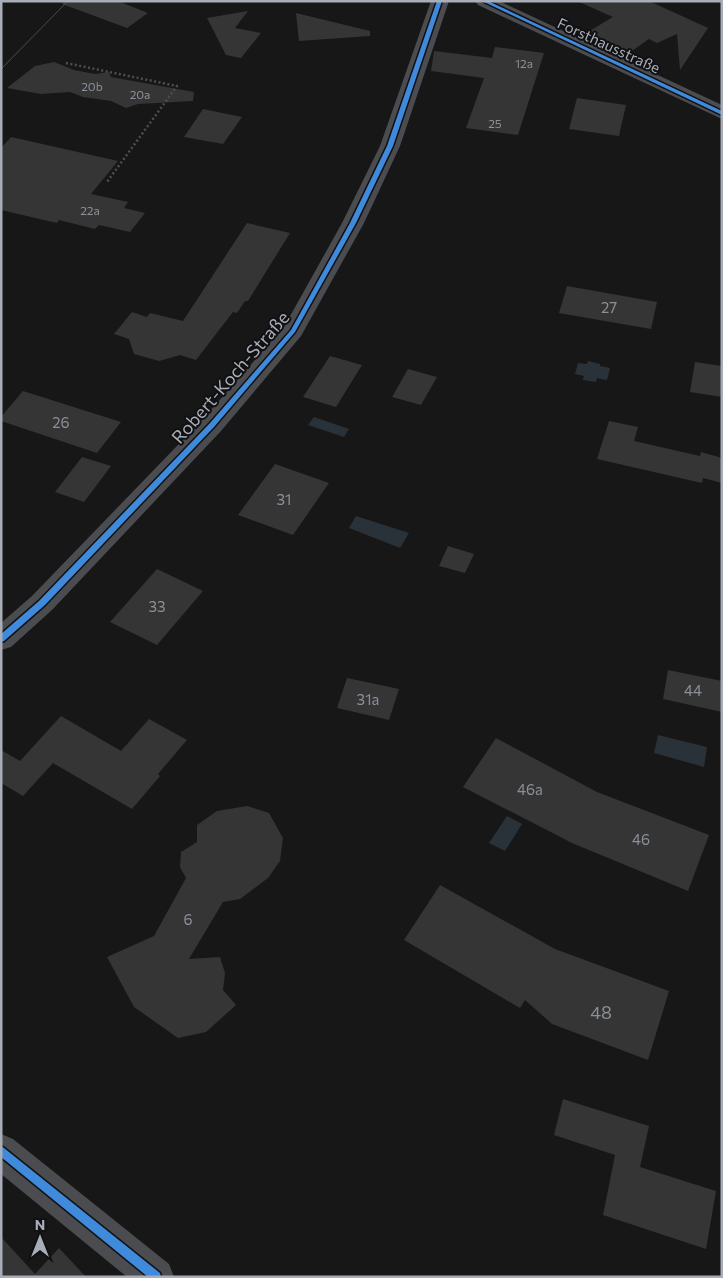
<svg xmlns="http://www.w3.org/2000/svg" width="723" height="1278" viewBox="0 0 723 1278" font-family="Commissioner,sans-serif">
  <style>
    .water { fill: #2a3239 }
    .building { fill: #353536 }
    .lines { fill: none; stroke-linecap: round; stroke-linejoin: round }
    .path { stroke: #4d4e52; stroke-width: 2.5; stroke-dasharray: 2 2.5; stroke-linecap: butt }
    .minor { fill: #4b4c50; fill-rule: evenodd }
    .tram { stroke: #4b4c4f; stroke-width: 1 }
    .cycleway-casing { stroke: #111113; stroke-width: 3 }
    .cycleway { fill: #408adc; fill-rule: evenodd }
    .labels { text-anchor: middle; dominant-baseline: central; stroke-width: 4; stroke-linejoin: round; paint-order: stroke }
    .far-number-label { font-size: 12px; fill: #8b8f98 }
    .far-street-label { font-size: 15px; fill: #a8adb8; stroke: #111113 }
    .number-label { font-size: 15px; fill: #8b8f98 }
    .street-label { font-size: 18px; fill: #a8adb8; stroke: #111113 }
    .near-number-label { font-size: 18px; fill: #8b8f98 }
  </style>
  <rect width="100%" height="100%" fill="#171717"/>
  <path class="water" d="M588,361L600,364V366L610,368L607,380L597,378L596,382L583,380L584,376L575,374L578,363L587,364Z
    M314,417L349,429L344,437L308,425Z
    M356,516L409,533L400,548L349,528Z
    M658,735L707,747L704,767L654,753Z
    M507,816L522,824L505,851L489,843Z"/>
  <path class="building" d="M63,1H118L148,13L127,28L62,4Z
    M577,1H649L708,28L680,70L677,34L657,43L649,39L629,53L586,33L613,17Z
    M248,11L235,28L261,33L241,58L226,55L207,18Z
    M296,13L370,31V36L299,41Z
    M495,47L544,53L518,135L466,128L484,78L431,71L434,51L492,58Z
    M54,62L74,70L95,74L109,72L111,77L194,92L193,101L138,104L126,108L111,101L83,97L70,92L41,94L7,88L35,66Z
    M577,98L626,105L619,136L569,129Z
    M203,109L242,117L223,144L184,137Z
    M11,137L118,161L91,194L128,202L124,208L145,213L130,232L99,225L95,229L59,220L57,223L1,210V148Z
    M247,223L290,233L248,301H245L237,313L233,312L196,360L180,355L159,361L134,354L129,339L114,334L132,312L147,317L150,313L183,321Z
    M567,286L657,302L651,329L559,313Z
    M330,356L362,365L336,407L303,397Z
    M695,362L722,366V397L690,392Z
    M408,369L437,377L421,405L392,397Z
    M23,391L121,422L97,453L1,421V417Z
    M609,421L638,427L634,441L700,456L701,452L722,458V483L703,478L702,483L597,459Z
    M82,457L111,466L84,502L55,492Z
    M275,464L329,483L293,535L238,515Z
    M448,546L474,554L465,573L439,566Z
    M157,569L203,591L157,645L110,622Z
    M668,670L722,681V712L663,699Z
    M347,678L399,689L389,720L337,708Z
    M61,716L121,751L149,719L187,740L158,774L160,776L132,809L53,763L23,796L1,783V750L20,761Z
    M496,738L597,792L709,835L688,891L572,843L463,787Z
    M247,806L269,813L283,838L280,861L268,878L240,899L223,902L189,959L220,957L225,973L223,990L236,1005L206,1032L178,1038L134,1007L107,957L154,936L186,878L180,867L181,852L197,842V825L217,811Z
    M440,885L555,949L669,991L648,1060L552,1024L525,1000L520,1008L404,940Z
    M563,1099L649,1126L640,1167L716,1191L706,1249L603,1215L615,1155L554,1135Z
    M1,1237L35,1274L59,1248L86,1277H1Z"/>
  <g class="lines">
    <path class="path" d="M66,63L177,86L107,182"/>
    <path class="minor" d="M431,1H449L400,146L364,223L301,336L221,431L52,610L11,647L1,650V623L32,596L203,419L284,327L342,223L380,146Z
      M475,1H499L722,105V119L478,5Z
      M1,1134L13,1139L169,1264L174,1277H127L1,1174Z"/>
    <path class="tram" d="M1,69L68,1"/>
    <g class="cycleway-casing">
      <path id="cycleway" d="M437,1H442L393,146L356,223L295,332L214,427L45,605L4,641L1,642V634L39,601L210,423L291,330L350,223L387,146Z
        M482,1H488L722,111V115Z
        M1,1146L4,1148L160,1273L161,1277H148L1,1157Z"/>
    </g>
    <use href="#cycleway" class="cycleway"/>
  </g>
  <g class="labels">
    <g class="far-number-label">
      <text x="524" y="63">12a</text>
      <text x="92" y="86">20b</text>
      <text x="140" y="94">20a</text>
      <text x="495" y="123">25</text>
      <text x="90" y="210">22a</text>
    </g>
    <g class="far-street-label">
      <text transform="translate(609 45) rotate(25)">Forsthausstraße</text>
    </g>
    <g class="number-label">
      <text x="609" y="307">27</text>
      <text x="61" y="422">26</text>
      <text x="284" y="499">31</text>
      <text x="157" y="606">33</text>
      <text x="693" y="690">44</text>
      <text x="368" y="699">31a</text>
      <text x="530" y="789">46a</text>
      <text x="641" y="839">46</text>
      <text x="188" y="919">6</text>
    </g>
    <g class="street-label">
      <text transform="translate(230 377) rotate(-49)">Robert-Koch-Straße</text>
    </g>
    <g class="near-number-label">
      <text x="601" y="1012">48</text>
    </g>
  </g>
  <rect width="723" height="1278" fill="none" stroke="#a8adb8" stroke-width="5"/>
  <g transform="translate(40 1238)" stroke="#111113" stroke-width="4" paint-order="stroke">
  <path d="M0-4L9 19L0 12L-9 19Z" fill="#a8adb8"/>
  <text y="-8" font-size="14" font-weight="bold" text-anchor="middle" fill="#a8adb8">N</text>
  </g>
</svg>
